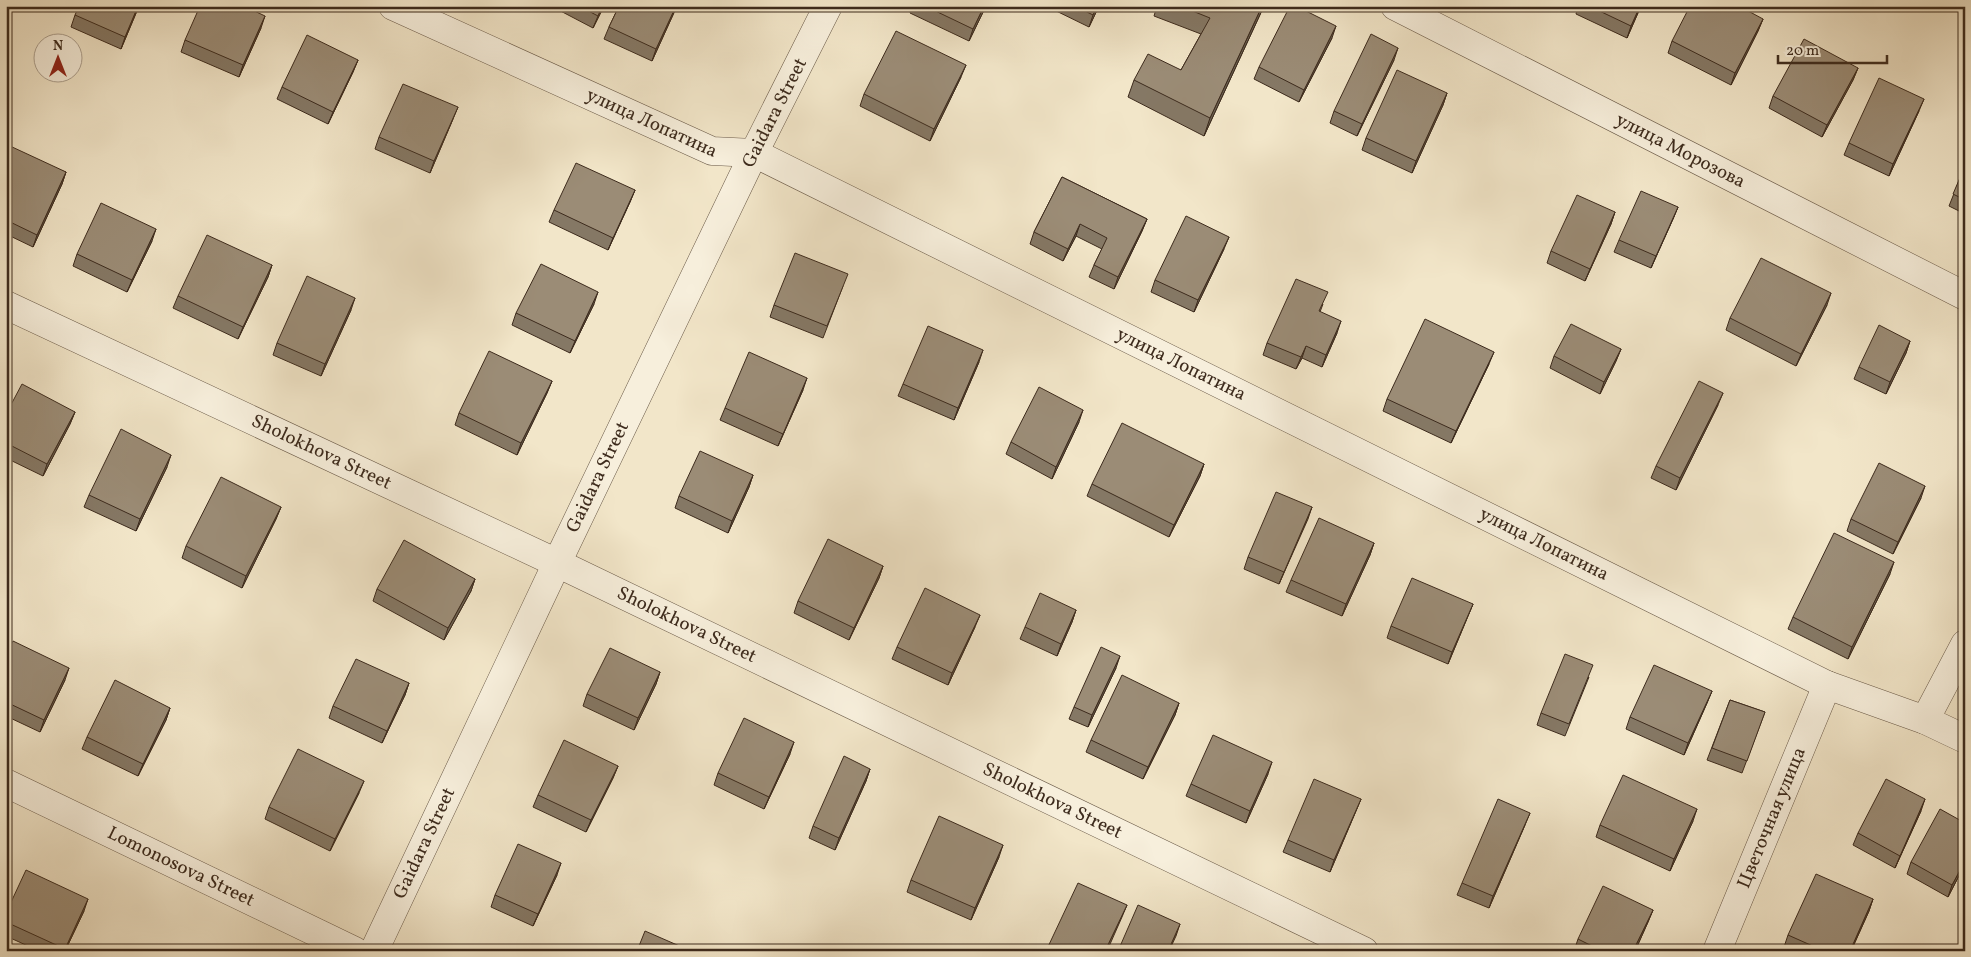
<svg xmlns="http://www.w3.org/2000/svg" width="1971" height="957" viewBox="0 0 1971 957" font-family="Vollkorn,serif">
  <style>
    .lines { fill: none; stroke-linecap: round; stroke-linejoin: round }
    .minor-casing { stroke: #6a5a48; stroke-width: 29 }
    .tertiary-casing { stroke: #6a5a48; stroke-width: 29 }
    .minor { stroke: #f7efdc; stroke-width: 28 }
    .tertiary { stroke: #f7efdc; stroke-width: 28 }
    .wall { fill: #857865; stroke: #3d2b1d }
    .shaded-wall { fill: #6c6253; stroke: #3d2b1d }
    .building { fill: #9b8c76; stroke: #3d2b1d }
    .labels { text-anchor: middle; dominant-baseline: central; stroke-width: 4; stroke-linejoin: round; paint-order: stroke }
    .street-label { font-size: 19px; fill: #3d2b1d; stroke: #f7efdc }
  </style>
  <rect width="100%" height="100%" fill="#f2e6c9"/>
  <filter id="stains"><feTurbulence type="fractalNoise" baseFrequency=".004" numOctaves="4"/><feColorMatrix values="0 0 0 0 .2 0 0 0 0 .09 0 0 0 0 .02 0 0 0 .5 -.17"/></filter>
  <radialGradient id="worn" r=".72"><stop offset=".6" stop-color="#630" stop-opacity="0"/><stop offset="1" stop-color="#630" stop-opacity=".3"/></radialGradient>
  <g class="lines">
    <g class="minor-casing">
      <g id="minor">
        <path id="s1" d="M393,6L712,151L754,153L1827,685L1925,720L1965,739"/>
        <path id="s2" d="M1395,6L1965,296"/>
        <path id="s3" d="M6,305L557,563L1364,951"/>
        <path d="M1925,720L1965,644"/>
        <path id="s4" d="M6,783L355,951"/>
        <path id="s5" d="M374,951L557,563L754,153"/>
        <path id="s6" d="M1717,951L1827,685"/>
      </g>
    </g>
    <g class="tertiary-casing">
      <path id="tertiary" d="M754,153L828,6"/>
    </g>
    <use href="#minor" class="minor"/>
    <use href="#tertiary" class="tertiary"/>
  </g>
  <path class="wall" d="M139,6L121,49L71,27L75,15Z
    M551,6H604L593,28Z
    M619,6H677L652,61L604,39L609,27Z
    M912,6H986L969,41L910,13Z
    M1046,6H1099L1089,27Z
    M1157,6H1264L1204,136L1128,97L1134,80L1181,70L1201,34L1154,16Z
    M1578,6H1641L1627,38L1576,14Z
    M1763,19L1758,31L1731,85L1668,53L1672,41Z
    M261,28L239,77L181,52L185,40Z
    M1332,38L1299,102L1254,79L1259,67Z
    M358,60L353,72L328,124L277,99L282,87Z
    M1394,60L1357,136L1330,123L1334,111Z
    M1858,68L1853,80L1822,137L1769,108L1773,96Z
    M961,77L930,141L860,106L864,94Z
    M1447,93L1443,105L1412,173L1362,150L1366,138Z
    M1919,111L1889,176L1844,155L1849,143Z
    M453,119L430,173L375,149L379,137Z
    M6,154L66,172L62,184L33,247L6,234Z
    M1965,166V214L1949,206Z
    M1062,177L1147,219L1142,231L1114,289L1089,277L1094,265L1102,249L1076,236L1063,261L1030,244L1034,232Z
    M635,190L630,202L608,250L549,222L554,210Z
    M1678,207L1673,219L1651,268L1614,252L1619,240Z
    M1615,212L1611,224L1585,281L1547,263L1551,251Z
    M152,241L127,292L73,266L77,254Z
    M1224,249L1194,312L1151,292L1155,280Z
    M272,265L268,277L238,339L173,308L178,296Z
    M843,286L823,338L770,317L774,305Z
    M594,304L570,353L512,325L516,313Z
    M1323,304L1320,312L1337,333L1322,367L1302,358L1296,369L1263,355L1267,343Z
    M1827,305L1796,366L1726,330L1730,318Z
    M351,310L321,376L273,355L277,343Z
    M1910,341L1906,353L1886,394L1854,379L1859,367Z
    M1621,349L1616,361L1600,394L1550,368L1554,356Z
    M979,362L954,420L898,396L903,384Z
    M1489,364L1451,443L1383,411L1387,399Z
    M552,381L547,393L517,455L455,425L459,413Z
    M803,390L778,446L720,420L725,408Z
    M1718,405L1676,490L1651,478L1656,466Z
    M75,412L70,424L43,476L6,458V414Z
    M1079,422L1052,479L1006,454L1011,442Z
    M1204,464L1200,476L1169,537L1087,496L1092,484Z
    M167,467L136,531L84,507L89,495Z
    M753,475L749,487L728,533L675,508L679,496Z
    M1921,498L1893,554L1847,531L1851,519Z
    M281,507L276,519L242,588L182,558L186,546Z
    M1312,507L1279,584L1244,569L1248,557Z
    M1374,543L1370,555L1342,616L1286,592L1291,580Z
    M883,566L879,578L849,640L794,613L798,601Z
    M1890,574L1848,659L1788,629L1793,617Z
    M475,579L471,591L444,640L373,601L377,589Z
    M1473,604L1448,664L1387,638L1391,626Z
    M1076,610L1072,622L1057,656L1020,639L1025,627Z
    M975,627L948,685L892,659L897,647Z
    M6,654L65,680L40,732L6,716Z
    M1116,668L1088,727L1069,719L1074,707Z
    M660,672L656,684L634,730L583,706L587,694Z
    M1589,677L1565,736L1537,725L1541,713Z
    M409,683L405,695L382,743L329,718L333,706Z
    M1712,691L1707,703L1684,755L1626,729L1630,717Z
    M1730,700L1765,712L1742,773L1707,760Z
    M1179,703L1175,715L1143,779L1086,752L1091,740Z
    M170,708L166,720L138,776L82,749L87,737Z
    M790,754L764,809L714,785L718,773Z
    M618,766L613,778L586,832L533,807L538,795Z
    M870,769L866,781L835,850L809,838L813,826Z
    M1268,774L1246,823L1186,796L1191,784Z
    M359,793L330,851L265,819L269,807Z
    M1361,799L1330,872L1283,852L1288,840Z
    M1921,811L1895,868L1853,845L1858,833Z
    M1693,821L1670,871L1596,837L1600,825Z
    M1965,823V864L1948,897L1907,874L1911,862Z
    M1525,825L1489,908L1457,895L1462,883Z
    M999,857L971,920L907,892L911,880Z
    M557,875L533,926L491,907L495,895Z
    M1873,899L1869,911L1851,951H1792L1784,947L1788,935Z
    M1653,910L1648,922L1635,951H1574L1578,939Z
    M84,911L65,951H39L6,936V913Z"/>
  <path class="shaded-wall" d="M138,6H139L121,49L125,37Z
    M602,6H604L593,28L598,16Z
    M676,6H677L652,61L656,49Z
    M984,6H986L969,41L973,29Z
    M1097,6H1099L1089,27L1093,15Z
    M1262,6H1264L1204,136L1210,118Z
    M1640,6H1641L1627,38L1631,26Z
    M265,16L261,28L239,77L243,65Z
    M1763,19L1758,31L1731,85L1735,73Z
    M1336,26L1332,38L1299,102L1304,90Z
    M1398,48L1394,60L1357,136L1362,124Z
    M358,60L353,72L328,124L333,112Z
    M966,65L961,77L930,141L934,129Z
    M1858,68L1853,80L1822,137L1827,125Z
    M1447,93L1443,105L1412,173L1416,161Z
    M1924,99L1919,111L1889,176L1893,164Z
    M458,107L453,119L430,173L434,161Z
    M66,172L62,184L33,247L37,235Z
    M635,190L630,202L608,250L613,238Z
    M1678,207L1673,219L1651,268L1656,256Z
    M1615,212L1611,224L1585,281L1590,269Z
    M1147,219L1142,231L1114,289L1118,277Z
    M1080,224L1076,236L1063,261L1068,249Z
    M156,229L152,241L127,292L132,280Z
    M1229,237L1224,249L1194,312L1198,300Z
    M272,265L268,277L238,339L243,327Z
    M598,292L594,304L570,353L575,341Z
    M1831,293L1827,305L1796,366L1801,354Z
    M355,298L351,310L321,376L325,364Z
    M1341,321L1337,333L1322,367L1326,355Z
    M1910,341L1906,353L1886,394L1890,382Z
    M1306,346L1302,358L1296,369L1301,357Z
    M1621,349L1616,361L1600,394L1604,382Z
    M983,350L979,362L954,420L958,408Z
    M1494,352L1489,364L1451,443L1456,431Z
    M807,378L803,390L778,446L783,434Z
    M552,381L547,393L517,455L521,443Z
    M1723,393L1718,405L1676,490L1680,478Z
    M1083,410L1079,422L1052,479L1056,467Z
    M75,412L70,424L43,476L47,464Z
    M171,455L167,467L136,531L140,519Z
    M1204,464L1200,476L1169,537L1174,525Z
    M753,475L749,487L728,533L732,521Z
    M1925,486L1921,498L1893,554L1898,542Z
    M281,507L276,519L242,588L246,576Z
    M1312,507L1308,519L1279,584L1284,572Z
    M1374,543L1370,555L1342,616L1346,604Z
    M1894,562L1890,574L1848,659L1852,647Z
    M883,566L879,578L849,640L854,628Z
    M475,579L471,591L444,640L448,628Z
    M1473,604L1448,664L1452,652Z
    M1076,610L1072,622L1057,656L1061,644Z
    M980,615L975,627L948,685L952,673Z
    M1120,656L1116,668L1088,727L1092,715Z
    M69,668L65,680L40,732L44,720Z
    M660,672L656,684L634,730L638,718Z
    M409,683L405,695L382,743L387,731Z
    M1712,691L1707,703L1684,755L1688,743Z
    M1179,703L1175,715L1143,779L1148,767Z
    M170,708L166,720L138,776L143,764Z
    M794,742L790,754L764,809L769,797Z
    M1272,762L1268,774L1246,823L1250,811Z
    M618,766L613,778L586,832L591,820Z
    M870,769L866,781L835,850L839,838Z
    M364,781L359,793L330,851L335,839Z
    M1361,799L1356,811L1330,872L1334,860Z
    M1925,799L1921,811L1895,868L1900,856Z
    M1697,809L1693,821L1670,871L1674,859Z
    M1530,813L1525,825L1489,908L1493,896Z
    M1003,845L999,857L971,920L975,908Z
    M1965,861V864L1948,897L1952,885Z
    M561,863L557,875L533,926L538,914Z
    M88,899L84,911L65,951H64Z
    M1873,899L1869,911L1851,951H1850Z
    M1127,905L1122,917L1107,951H1105Z
    M1653,910L1648,922L1635,951H1633Z
    M1180,924L1176,936L1169,951H1168Z"/>
  <path class="building" d="M79,6H138L125,37L75,15Z
    M200,6H244L265,16L243,65L185,40Z
    M579,6H602L598,16Z
    M619,6H676L656,49L609,27Z
    M925,6H984L973,29Z
    M1075,6H1097L1093,15Z
    M1180,6H1262L1210,118L1134,80L1148,54L1181,70L1210,18Z
    M1290,6H1296L1336,26L1304,90L1259,67Z
    M1589,6H1640L1631,26Z
    M1690,6H1739L1763,19L1735,73L1672,41Z
    M896,31L966,65L934,129L864,94Z
    M1371,34L1398,48L1362,124L1334,111Z
    M307,35L358,60L333,112L282,87Z
    M1804,39L1858,68L1827,125L1773,96Z
    M1397,70L1447,93L1416,161L1366,138Z
    M1879,78L1924,99L1893,164L1849,143Z
    M403,84L458,107L434,161L379,137Z
    M10,146L66,172L37,235L6,220V154Z
    M576,163L635,190L613,238L554,210Z
    M1965,166V200L1953,194Z
    M1062,177L1147,219L1118,277L1094,265L1107,238L1080,224L1068,249L1034,232Z
    M1641,191L1678,207L1656,256L1619,240Z
    M1577,195L1615,212L1590,269L1551,251Z
    M101,203L156,229L132,280L77,254Z
    M1186,216L1229,237L1198,300L1155,280Z
    M207,235L272,265L243,327L178,296Z
    M795,253L848,274L827,326L774,305Z
    M1761,258L1831,293L1801,354L1730,318Z
    M541,264L598,292L575,341L516,313Z
    M307,276L355,298L325,364L277,343Z
    M1296,279L1328,292L1319,311L1341,321L1326,355L1306,346L1301,357L1267,343Z
    M1425,319L1494,352L1456,431L1387,399Z
    M1571,324L1621,349L1604,382L1554,356Z
    M1879,325L1910,341L1890,382L1859,367Z
    M928,326L983,350L958,408L903,384Z
    M489,351L552,381L521,443L459,413Z
    M749,352L807,378L783,434L725,408Z
    M1699,381L1723,393L1680,478L1656,466Z
    M22,384L75,412L47,464L6,443V414Z
    M1039,387L1083,410L1056,467L1011,442Z
    M1122,423L1204,464L1174,525L1092,484Z
    M121,429L171,455L140,519L89,495Z
    M700,451L753,475L732,521L679,496Z
    M1879,463L1925,486L1898,542L1851,519Z
    M221,477L281,507L246,576L186,546Z
    M1276,492L1312,507L1284,572L1248,557Z
    M1319,518L1374,543L1346,604L1291,580Z
    M1834,533L1894,562L1852,647L1793,617Z
    M828,539L883,566L854,628L798,601Z
    M404,540L475,579L448,628L377,589Z
    M1412,578L1473,604L1452,652L1391,626Z
    M925,588L980,615L952,673L897,647Z
    M1040,593L1076,610L1061,644L1025,627Z
    M13,641L69,668L44,720L6,702V654Z
    M1101,647L1120,656L1092,715L1074,707Z
    M610,648L660,672L638,718L587,694Z
    M1565,654L1593,665L1569,724L1541,713Z
    M356,659L409,683L387,731L333,706Z
    M1654,665L1712,691L1688,743L1630,717Z
    M1122,675L1179,703L1148,767L1091,740Z
    M115,680L170,708L143,764L87,737Z
    M1730,700L1765,712L1747,761L1712,748Z
    M744,718L794,742L769,797L718,773Z
    M1213,735L1272,762L1250,811L1191,784Z
    M564,740L618,766L591,820L538,795Z
    M298,749L364,781L335,839L269,807Z
    M844,756L870,769L839,838L813,826Z
    M1623,775L1697,809L1674,859L1600,825Z
    M1314,779L1361,799L1334,860L1288,840Z
    M1886,779L1925,799L1900,856L1858,833Z
    M1498,799L1530,813L1493,896L1462,883Z
    M1940,809L1965,823V861L1952,885L1911,862Z
    M939,816L1003,845L975,908L911,880Z
    M518,844L561,863L538,914L495,895Z
    M26,870L88,899L65,949L6,922V913Z
    M1816,874L1873,899L1850,951H1824L1788,935Z
    M1078,883L1127,905L1105,951H1046Z
    M1603,886L1653,910L1633,951H1602L1578,939Z
    M1138,905L1180,924L1168,951H1118Z
    M645,931L691,951H637Z"/>
  <g class="labels">
    <g class="street-label">
      <text transform="translate(775 113) rotate(-63)">Gaidara Street</text>
      <text stroke="none"><textPath href="#s1" startOffset="284">улица Лопатина</textPath></text>
      <text stroke="none"><textPath href="#s2" startOffset="320">улица Морозова</textPath></text>
      <text stroke="none"><textPath href="#s1" startOffset="869">улица Лопатина</textPath></text>
      <text stroke="none"><textPath href="#s3" startOffset="348">Sholokhova Street</textPath></text>
      <text stroke="none"><textPath href="#s5" startOffset="524">Gaidara Street</textPath></text>
      <text stroke="none"><textPath href="#s1" startOffset="1274">улица Лопатина</textPath></text>
      <text stroke="none"><textPath href="#s3" startOffset="752">Sholokhova Street</textPath></text>
      <text stroke="none"><textPath href="#s3" startOffset="1158">Sholokhova Street</textPath></text>
      <text stroke="none"><textPath href="#s6" startOffset="144">Цветочная улица</textPath></text>
      <text stroke="none"><textPath href="#s5" startOffset="119">Gaidara Street</textPath></text>
      <text stroke="none"><textPath href="#s4" startOffset="194">Lomonosova Street</textPath></text>
    </g>
  </g>
  <rect width="1971" height="957" fill="none" stroke="#f2e6c9" stroke-width="25"/>
  <rect x="8" y="8" width="1956" height="942" fill="none" stroke="#3d2b1d" stroke-width="2.5"/>
  <rect x="12" y="12" width="1946" height="932" fill="none" stroke="#3d2b1d"/>
  <g transform="translate(58 58)"><circle r="24" fill="#f7efdc" stroke="#ada190"/>
  <path d="M0-4L9 19L0 12L-9 19Z" fill="#8f2418"/>
  <text y="-8" font-size="14" font-weight="bold" text-anchor="middle" fill="#3d2b1d">N</text>
  </g>
  <path d="M1778 55v8h109v-8" fill="none" stroke="#3d2b1d" stroke-width="2.5"/>
  <text x="1786" y="55" font-size="15" fill="#3d2b1d" stroke="#f7efdc" stroke-width="4" paint-order="stroke">20 m</text>
  <rect width="100%" height="100%" filter="url(#stains)"/>
  <rect width="100%" height="100%" fill="url(#worn)"/>
</svg>
